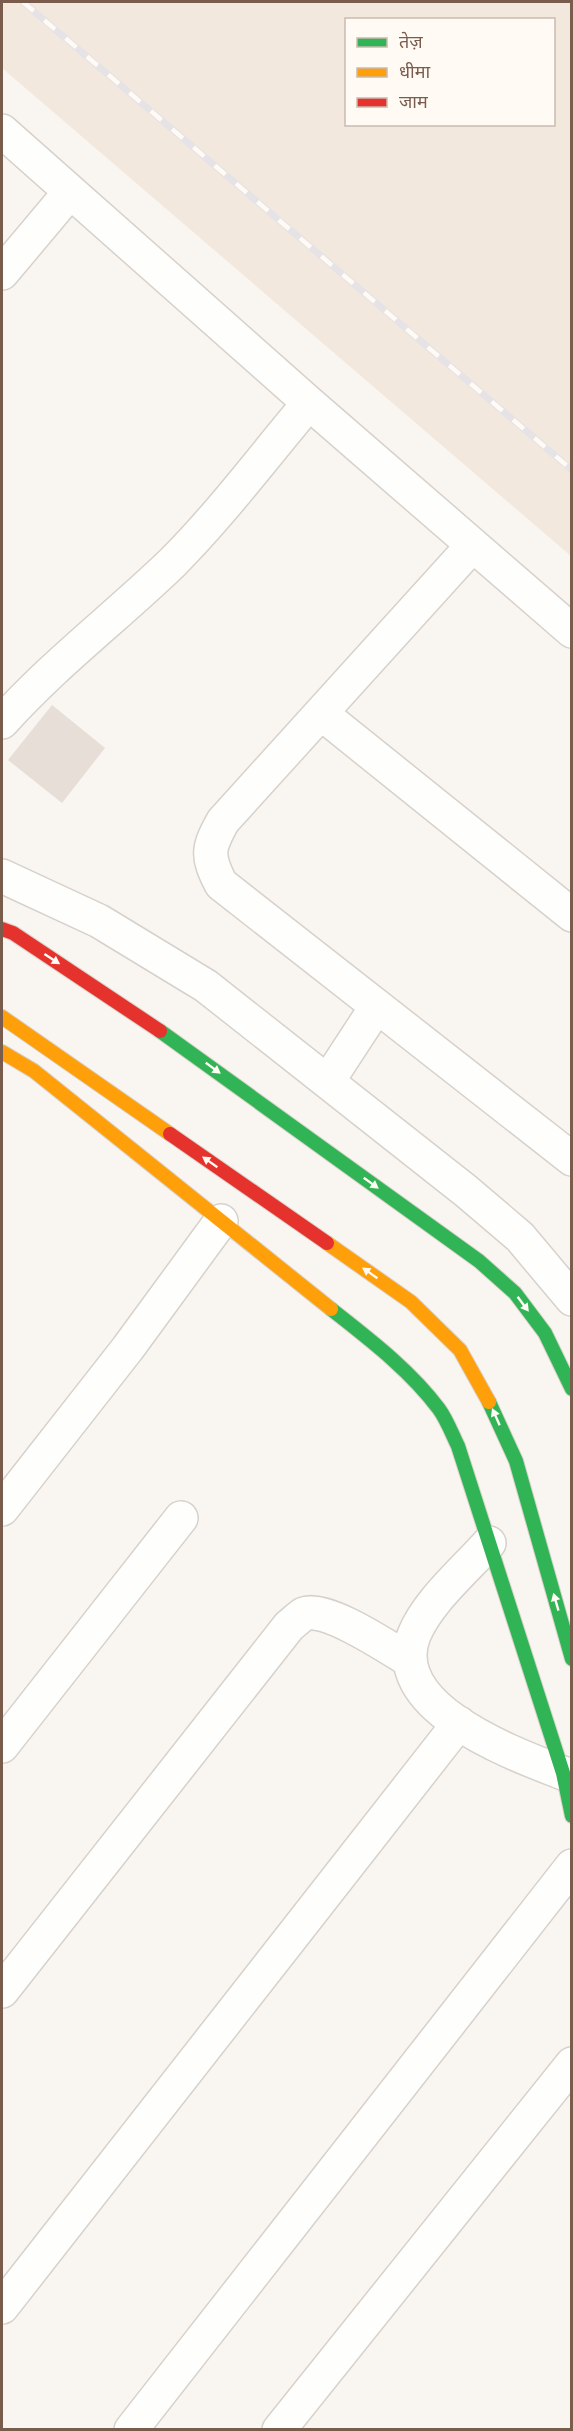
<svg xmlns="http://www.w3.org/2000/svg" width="573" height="2431" viewBox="0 0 573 2431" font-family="'Source Sans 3','Noto Sans Devanagari',sans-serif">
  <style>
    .residential { fill: #f2e8de; fill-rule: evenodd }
    .building { fill: #e6ded7 }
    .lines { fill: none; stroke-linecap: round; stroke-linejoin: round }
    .street-casing { stroke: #d7d1cb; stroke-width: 36 }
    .fast-casing { stroke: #d9d2cb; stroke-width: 16 }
    .slow-casing { stroke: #d9d2cb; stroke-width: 16 }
    .jam-casing { stroke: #d9d2cb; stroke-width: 16 }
    .street { stroke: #fefefd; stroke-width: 33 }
    .fast { stroke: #30b455; stroke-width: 14 }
    .slow { stroke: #ff9f0a; stroke-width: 14 }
    .jam { stroke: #e5322d; stroke-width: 14 }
    .rail-casing { stroke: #e6e3e7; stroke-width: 7 }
    .rail { stroke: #fffaf3; stroke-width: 4.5; stroke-dasharray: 14; stroke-linecap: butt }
    .oneway { fill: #fffaf3 }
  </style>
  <rect width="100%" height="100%" fill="#f9f5f0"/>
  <path class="residential" d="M2,2H571V556L2,68ZM346,20H554V124H346Z"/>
  <path class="building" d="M52,705L105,748L62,803L8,760Z"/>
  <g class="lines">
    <g class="street-casing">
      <path id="street" d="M2,131L309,403L572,631
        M2,273L70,192
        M473,545L223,821C208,848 206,855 221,884L572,1159
        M322,714L572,915
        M2,722C54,664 116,617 172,563C221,514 264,456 309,403
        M2,876L99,921L206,986L466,1191L520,1237L572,1299
        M328,1081L377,1006
        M2,1509L128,1348L221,1221
        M489,1543C465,1570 428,1601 414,1635C385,1707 514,1754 563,1773
        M2,1746L181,1518
        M2,1991L289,1626C293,1623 299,1617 304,1614C325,1605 389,1648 409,1660
        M2,2307L459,1723
        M131,2430L572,1866
        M279,2430L572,2064"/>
    </g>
    <g class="fast-casing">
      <path id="fast" d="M160,1031L479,1261L515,1293L545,1333L572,1389
        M331,1309C369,1339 410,1370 439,1409C447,1420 452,1434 458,1446L563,1773L572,1816
        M489,1402L516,1461L572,1659"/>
    </g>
    <g class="slow-casing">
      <path id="slow" d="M2,1017L170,1134
        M2,1052L34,1071L331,1309
        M327,1243L411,1302L460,1350L489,1402"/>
    </g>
    <g class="jam-casing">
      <path id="jam" d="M2,929L13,933L160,1031
        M170,1134L327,1243"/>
    </g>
    <use href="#street" class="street"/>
    <use href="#fast" class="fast"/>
    <use href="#slow" class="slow"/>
    <use href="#jam" class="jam"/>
    <g class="rail-casing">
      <path id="rail" d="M23,2L572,470"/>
    </g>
    <use href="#rail" class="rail"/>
  </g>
  <defs><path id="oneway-solid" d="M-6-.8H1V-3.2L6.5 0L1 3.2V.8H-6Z" transform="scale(1.5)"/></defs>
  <g class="oneway">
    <use href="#oneway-solid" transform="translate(52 959) rotate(33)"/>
    <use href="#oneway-solid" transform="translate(213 1068) rotate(36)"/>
    <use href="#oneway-solid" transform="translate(210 1162) rotate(-145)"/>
    <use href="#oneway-solid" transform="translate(371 1183) rotate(36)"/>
    <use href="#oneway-solid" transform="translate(370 1273) rotate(-145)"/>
    <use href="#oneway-solid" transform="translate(523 1304) rotate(53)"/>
    <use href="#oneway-solid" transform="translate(496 1417) rotate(-114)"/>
    <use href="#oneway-solid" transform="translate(556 1602) rotate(-106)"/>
  </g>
  <rect width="573" height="2431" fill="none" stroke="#7a5c4d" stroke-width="6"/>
  <rect x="345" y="18" width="210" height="108" fill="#fffaf3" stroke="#cabbb1" stroke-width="1.5"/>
  <rect x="357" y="38" width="30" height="9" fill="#30b455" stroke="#cabbb1" stroke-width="1.5"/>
  <text x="399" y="48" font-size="18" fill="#7a5c4d">तेज़</text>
  <rect x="357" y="68" width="30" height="9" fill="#ff9f0a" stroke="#cabbb1" stroke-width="1.5"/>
  <text x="399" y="78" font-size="18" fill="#7a5c4d">धीमा</text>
  <rect x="357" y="98" width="30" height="9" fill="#e5322d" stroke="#cabbb1" stroke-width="1.5"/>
  <text x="399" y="108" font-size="18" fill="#7a5c4d">जाम</text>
</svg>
